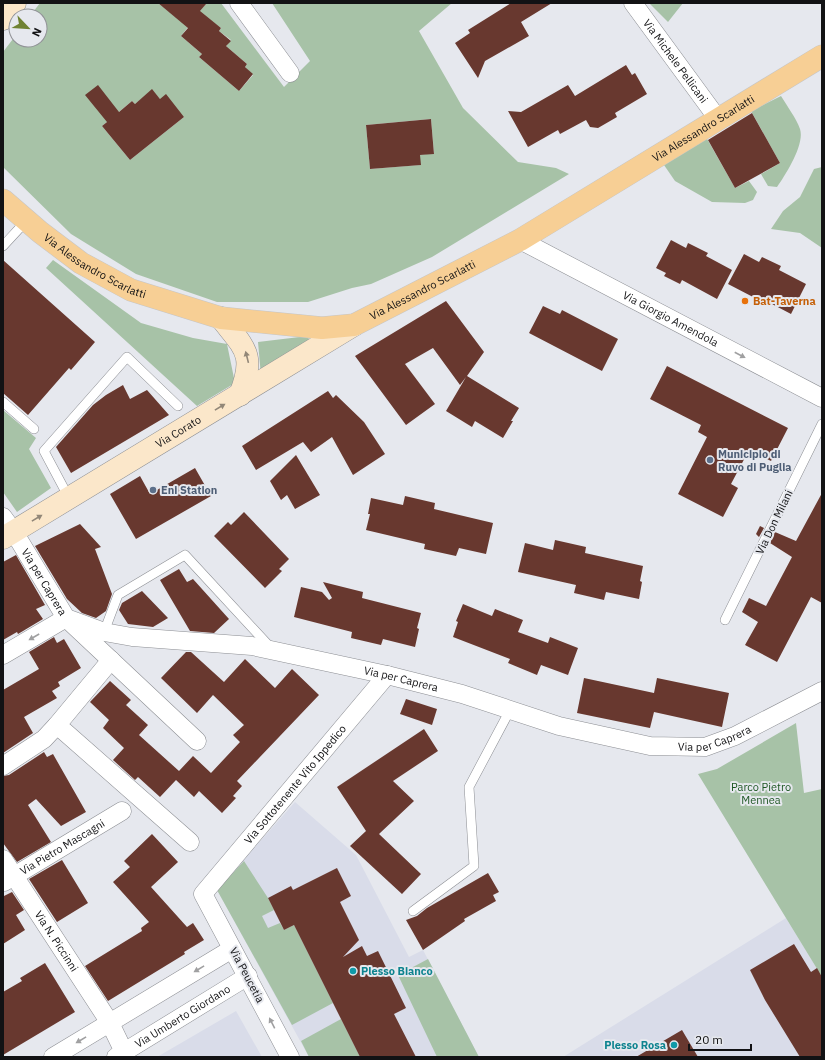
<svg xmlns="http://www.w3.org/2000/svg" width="825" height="1060" viewBox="0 0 825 1060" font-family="'IBM Plex Sans',sans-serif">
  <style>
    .built { fill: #d9dce9 }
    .green { fill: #a7c2a7; fill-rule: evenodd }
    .building { fill: #68382f }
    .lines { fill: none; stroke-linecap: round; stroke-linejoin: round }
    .lane-casing { stroke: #8c8e93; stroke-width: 10 }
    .street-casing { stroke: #8c8e93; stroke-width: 19 }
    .secondary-casing { stroke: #8c8e93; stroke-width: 23 }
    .primary-casing { stroke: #c6c6c7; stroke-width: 23 }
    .lane { stroke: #fff; stroke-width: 9 }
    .street { stroke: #fff; stroke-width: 18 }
    .secondary { stroke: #fbe7ca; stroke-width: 22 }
    .primary { stroke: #f7cf95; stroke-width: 22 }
    .oneway { fill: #a0a0a1 }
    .oneway2 { fill: #928778 }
    .food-dot { fill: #e8710a; stroke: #e6e8ee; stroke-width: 1.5 }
    .service-dot { fill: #5c6f8a; stroke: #e6e8ee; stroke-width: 1.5 }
    .culture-dot { fill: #0f9aa8; stroke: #e6e8ee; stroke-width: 1.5 }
    .labels { text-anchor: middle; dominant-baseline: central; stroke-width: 4; stroke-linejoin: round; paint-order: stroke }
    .street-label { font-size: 11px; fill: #121214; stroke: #e6e8ee }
    .food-label { font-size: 11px; font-weight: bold; fill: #c56008; stroke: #e6e8ee; text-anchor: start }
    .service-label { font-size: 11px; font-weight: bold; fill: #4e5e75; stroke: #e6e8ee; text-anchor: start }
    .park-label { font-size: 11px; fill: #1c5522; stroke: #e6e8ee }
    .culture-label { font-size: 11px; font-weight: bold; fill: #0d838f; stroke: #e6e8ee; text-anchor: start }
  </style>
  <rect width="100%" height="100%" fill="#e6e8ee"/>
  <path class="built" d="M295,802L356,855L409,957L423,950L479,1057H309L217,890Z
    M786,918L822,977V1057H563Z
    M236,1011L262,1057H157Z"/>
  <path class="green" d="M40,3H158L188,27L181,36L202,54L199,57L239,91L253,75L245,67L247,64L226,46L231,40L219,31L221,28L199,12L207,3H221L284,87L310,61L272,3H452L419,31L463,108L518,162L556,168L569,174L432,257L371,284L352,288L308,302H217L136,274L71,234L3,167V52L16,35V40H40V16H30ZM152,90L160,99L184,117L130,160L102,126L132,101L135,104ZM431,119L434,153L420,155V165L370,169L366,125Z
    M649,3H683L668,22Z
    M781,96C787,106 796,118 800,129C805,144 786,174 777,187L768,186L761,174L780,163L751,111Z
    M706,137L735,188L749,181L757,192L753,200L745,203L712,202L675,181L664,165Z
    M822,167V248L800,233L771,229L783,211L800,197L814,169Z
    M53,260L141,323L193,338L227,344L235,383L197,406L46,268Z
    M308,336L311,347L261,376L258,342Z
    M3,410L36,438L29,449L51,488L17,512L3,492Z
    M796,723L804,793L822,789V977L698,774L717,769Z
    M244,861L268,898L274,910L262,916L268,928L280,923L284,930L294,925L333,1003L292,1025L217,890Z
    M428,959L479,1057H437L398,975Z
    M341,1019L360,1057H309L301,1041Z"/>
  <path class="building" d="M158,3H207L200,11L221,28L219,31L231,41L226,46L247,64L245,67L253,74L239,91L199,57L202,54L181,36L188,28Z
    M511,3H552L521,22L529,36L485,61L478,78L455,43L470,33L468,30Z
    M626,65L632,75L635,73L647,94L615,113L617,117L598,128L590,127L586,120L560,134L558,130L528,147L508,111L521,112L568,85L575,96Z
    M98,85L119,112L132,101L135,104L152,89L160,99L166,94L184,117L130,160L102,126L107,122L85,95Z
    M752,113L780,163L735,188L708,140Z
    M431,119L434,154L420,155L421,165L370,169L366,125Z
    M671,240L686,248L688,243L708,253L706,256L732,270L717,299L682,280L680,284L664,276L666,273L656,268Z
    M744,254L759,262L762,257L781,266L779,270L806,284L791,314L755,295L753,297L728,284Z
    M3,260L95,342L71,370L69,368L28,415L3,393Z
    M446,301L484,352L467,376L519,408L511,421H513L503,438L475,421L472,427L446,411L466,377L460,385L433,348L405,364L435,404L406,425L355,356Z
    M543,306L560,314L562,310L618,339L602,371L529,333Z
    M667,366L788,428L771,461L749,450L731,484L738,488L723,517L678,494L707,437L698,432L701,425L650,399Z
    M123,385L130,399L147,390L169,415L71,473L56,447L93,405L106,395Z
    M328,391L333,398L336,395L364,422L385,454L353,475L332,437L311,452L303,442L256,470L242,446Z
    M296,455L320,495L295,509L287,495L281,500L270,481Z
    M195,468L211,496L136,539L110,494L140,476L150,494Z
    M822,493V603L811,597L777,662L745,645L758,622L742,612L749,598L766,606L792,557L770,543L775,532L796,541Z
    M405,496L435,503L434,509L493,523L486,554L459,548L456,556L424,549L425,544L366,530L370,514H368L371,498L403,505Z
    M244,512L289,559L279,569L282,571L265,588L214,536L228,522L231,525Z
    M80,524L101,547L95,549L112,594L106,611L96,618L82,613L67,599L35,546Z
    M760,526L764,528L759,537L756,534Z
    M555,540L586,547L585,553L643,566L640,581L642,582L639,599L606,592L604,600L574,593L576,585L518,572L525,543L553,550Z
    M16,555L45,605L36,609L43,619L18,634L17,632L3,640V562Z
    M179,569L187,582L193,579L229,619L214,633L190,631L160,580Z
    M323,582L363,592L362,598L421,613L417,628L419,629L415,647L383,639L381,645L351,638L352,632L294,617L301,587L322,592L329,600L332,598Z
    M142,591L168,618L153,627L128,624L119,610L122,603Z
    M463,604L492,616L495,609L523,620L518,632L548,643L550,637L578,648L568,675L541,665L537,675L508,663L510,659L453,637L458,622L456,621Z
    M54,637L57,643L64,639L81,668L58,682L60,686L52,691L57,698L24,717L33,733L3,753V690L39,669L29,652Z
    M186,652H191L224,682L245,659L275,688L292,669L319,695L237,781L242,786L233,796L236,798L222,813L199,791L194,797L176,780L160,797L138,777L135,780L113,760L124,748L103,728L109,720L90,702L110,681L131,700L126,705L148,725L139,735L179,771L193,756L211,773L240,742L233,735L244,725L213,695L197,713L161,678Z
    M584,678L654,693L657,678L729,693L722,727L654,712L650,728L577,713Z
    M406,699L437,709L432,725L400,714Z
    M424,729L438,751L393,781L414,801L379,834L421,874L402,894L350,846L366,831L337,787Z
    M44,752L47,757L53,754L86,812L61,826L36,799L28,805L51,842L17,862L3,843V776L9,775Z
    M152,834L178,862L151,887L187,927L193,923L204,940L184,952L185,954L108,1001L85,966L142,931L141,928L149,922L113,882L130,867L124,861Z
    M62,860L88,903L57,922L29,879Z
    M337,868L351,896L340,902L359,940L343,957L362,946L367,956L378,951L406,1008L394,1014L416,1057H360L294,925L284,930L268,898L291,886L293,890Z
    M488,873L499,892L493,895L496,901L464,919L465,921L423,950L406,920L417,916L427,908Z
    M12,892L24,910L16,915L25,930L3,944V894L4,896Z
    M794,944L811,972L817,968L822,977V1057H800L765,1000L750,970Z
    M45,963L75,1012L3,1055V992L22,981L20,978Z
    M682,1030L698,1057H636Z"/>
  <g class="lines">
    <g class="lane-casing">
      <path id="lane" d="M3,246L27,220
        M3,402L34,429
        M69,498L44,451L127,357L178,406
        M725,620L822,424
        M104,632L118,595L185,555L271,648
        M413,911L474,866L469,787L510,710"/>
    </g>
    <g class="street-casing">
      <g id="street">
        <path d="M239,3L290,73"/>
        <path id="s1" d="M633,3L718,119"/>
        <path id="s2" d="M520,240L822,398"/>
        <path id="s3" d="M3,517L14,532L66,618L104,632L132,637L252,646L387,675L462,694L559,726L650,746L705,747L735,736L822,691"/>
        <path d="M3,655L66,618L197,741"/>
        <path d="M111,660L57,725L190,842"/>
        <path d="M3,766L44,739L57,725"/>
        <path id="s4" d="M3,859L110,1023L124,1052"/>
        <path id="s5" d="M4,882L122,811"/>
        <path d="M53,1057L232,949"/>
        <path id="s6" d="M116,1057L248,976"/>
        <path id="s7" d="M290,1057L203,894L387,675"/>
      </g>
    </g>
    <g class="secondary-casing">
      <g id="secondary">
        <path d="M3,19L15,3"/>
        <path d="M221,318C245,349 256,354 240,395"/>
        <path id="s8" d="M3,538L354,325"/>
      </g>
    </g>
    <g class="primary-casing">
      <g id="primary">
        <path id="s9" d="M3,200L40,232L81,263L131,290L221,318L322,328L354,325L520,240L822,56"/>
      </g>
    </g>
    <use href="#lane" class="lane"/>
    <use href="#street" class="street"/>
    <use href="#secondary" class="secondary"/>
    <use href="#primary" class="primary"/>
  </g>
  <defs><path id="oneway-solid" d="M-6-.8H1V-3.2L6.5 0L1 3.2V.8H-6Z"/></defs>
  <g class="oneway">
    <use href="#oneway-solid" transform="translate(740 355) rotate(28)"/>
    <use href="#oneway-solid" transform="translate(34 637) rotate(150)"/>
    <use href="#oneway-solid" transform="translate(199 969) rotate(149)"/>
    <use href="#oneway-solid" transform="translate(272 1023) rotate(-117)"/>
    <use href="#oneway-solid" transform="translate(81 1040) rotate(149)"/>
  </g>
  <g class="oneway2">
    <use href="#oneway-solid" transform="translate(247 357) rotate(-104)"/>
    <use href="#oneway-solid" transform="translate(220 407) rotate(-31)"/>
    <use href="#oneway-solid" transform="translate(37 518) rotate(-31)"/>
  </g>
  <circle class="food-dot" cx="745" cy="301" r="4"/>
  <g class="service-dot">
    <circle cx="710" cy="460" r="4"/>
    <circle cx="153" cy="490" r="4"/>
  </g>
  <g class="culture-dot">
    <circle cx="353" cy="971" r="4"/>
    <circle cx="674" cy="1045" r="4"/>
  </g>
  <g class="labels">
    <g class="street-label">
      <text stroke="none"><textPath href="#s1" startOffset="72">Via Michele Pellicani</textPath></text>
      <text stroke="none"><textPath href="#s9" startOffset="786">Via Alessandro Scarlatti</textPath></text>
      <text stroke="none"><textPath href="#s9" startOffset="114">Via Alessandro Scarlatti</textPath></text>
      <text stroke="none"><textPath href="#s9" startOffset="462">Via Alessandro Scarlatti</textPath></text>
      <text stroke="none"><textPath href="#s2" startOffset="170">Via Giorgio Amendola</textPath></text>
      <text stroke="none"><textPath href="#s8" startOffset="205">Via Corato</textPath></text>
      <text transform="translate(774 522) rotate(-64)">Via Don Milani</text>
      <text stroke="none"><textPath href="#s3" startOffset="77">Via per Caprera</textPath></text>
      <text stroke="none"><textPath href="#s3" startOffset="461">Via per Caprera</textPath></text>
      <text stroke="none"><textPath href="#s3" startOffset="785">Via per Caprera</textPath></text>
      <text stroke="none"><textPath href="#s7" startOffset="328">Via Sottotenente Vito Ippedico</textPath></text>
      <text stroke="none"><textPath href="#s5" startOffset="68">Via Pietro Mascagni</textPath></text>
      <text stroke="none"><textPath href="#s4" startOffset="98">Via N. Piccinni</textPath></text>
      <text transform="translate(247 975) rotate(62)">Via Peucetia</text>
      <text stroke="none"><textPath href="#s6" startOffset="78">Via Umberto Giordano</textPath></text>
    </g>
    <g class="food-label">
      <text x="753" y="301">Bat-Taverna</text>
    </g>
    <g class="service-label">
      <text x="718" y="454">Municipio di<tspan x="718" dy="13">Ruvo di Puglia</tspan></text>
      <text x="161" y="490">Eni Station</text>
    </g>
    <g class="park-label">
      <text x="761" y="787">Parco Pietro<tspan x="761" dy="13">Mennea</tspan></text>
    </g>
    <g class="culture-label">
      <text x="361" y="971">Plesso Bianco</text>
      <text x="666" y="1045" text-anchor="end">Plesso Rosa</text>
    </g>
  </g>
  <rect width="825" height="1060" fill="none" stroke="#121214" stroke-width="8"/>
  <g transform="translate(28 28) rotate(115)"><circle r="19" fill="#e6e8ee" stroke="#919297"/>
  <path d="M0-3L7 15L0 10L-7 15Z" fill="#708232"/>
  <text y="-6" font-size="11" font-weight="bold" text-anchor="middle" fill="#121214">N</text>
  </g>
  <path d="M689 1044v6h62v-6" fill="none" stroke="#121214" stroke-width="2"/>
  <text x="695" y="1044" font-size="12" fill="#121214" stroke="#e6e8ee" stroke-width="3" paint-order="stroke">20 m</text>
</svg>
